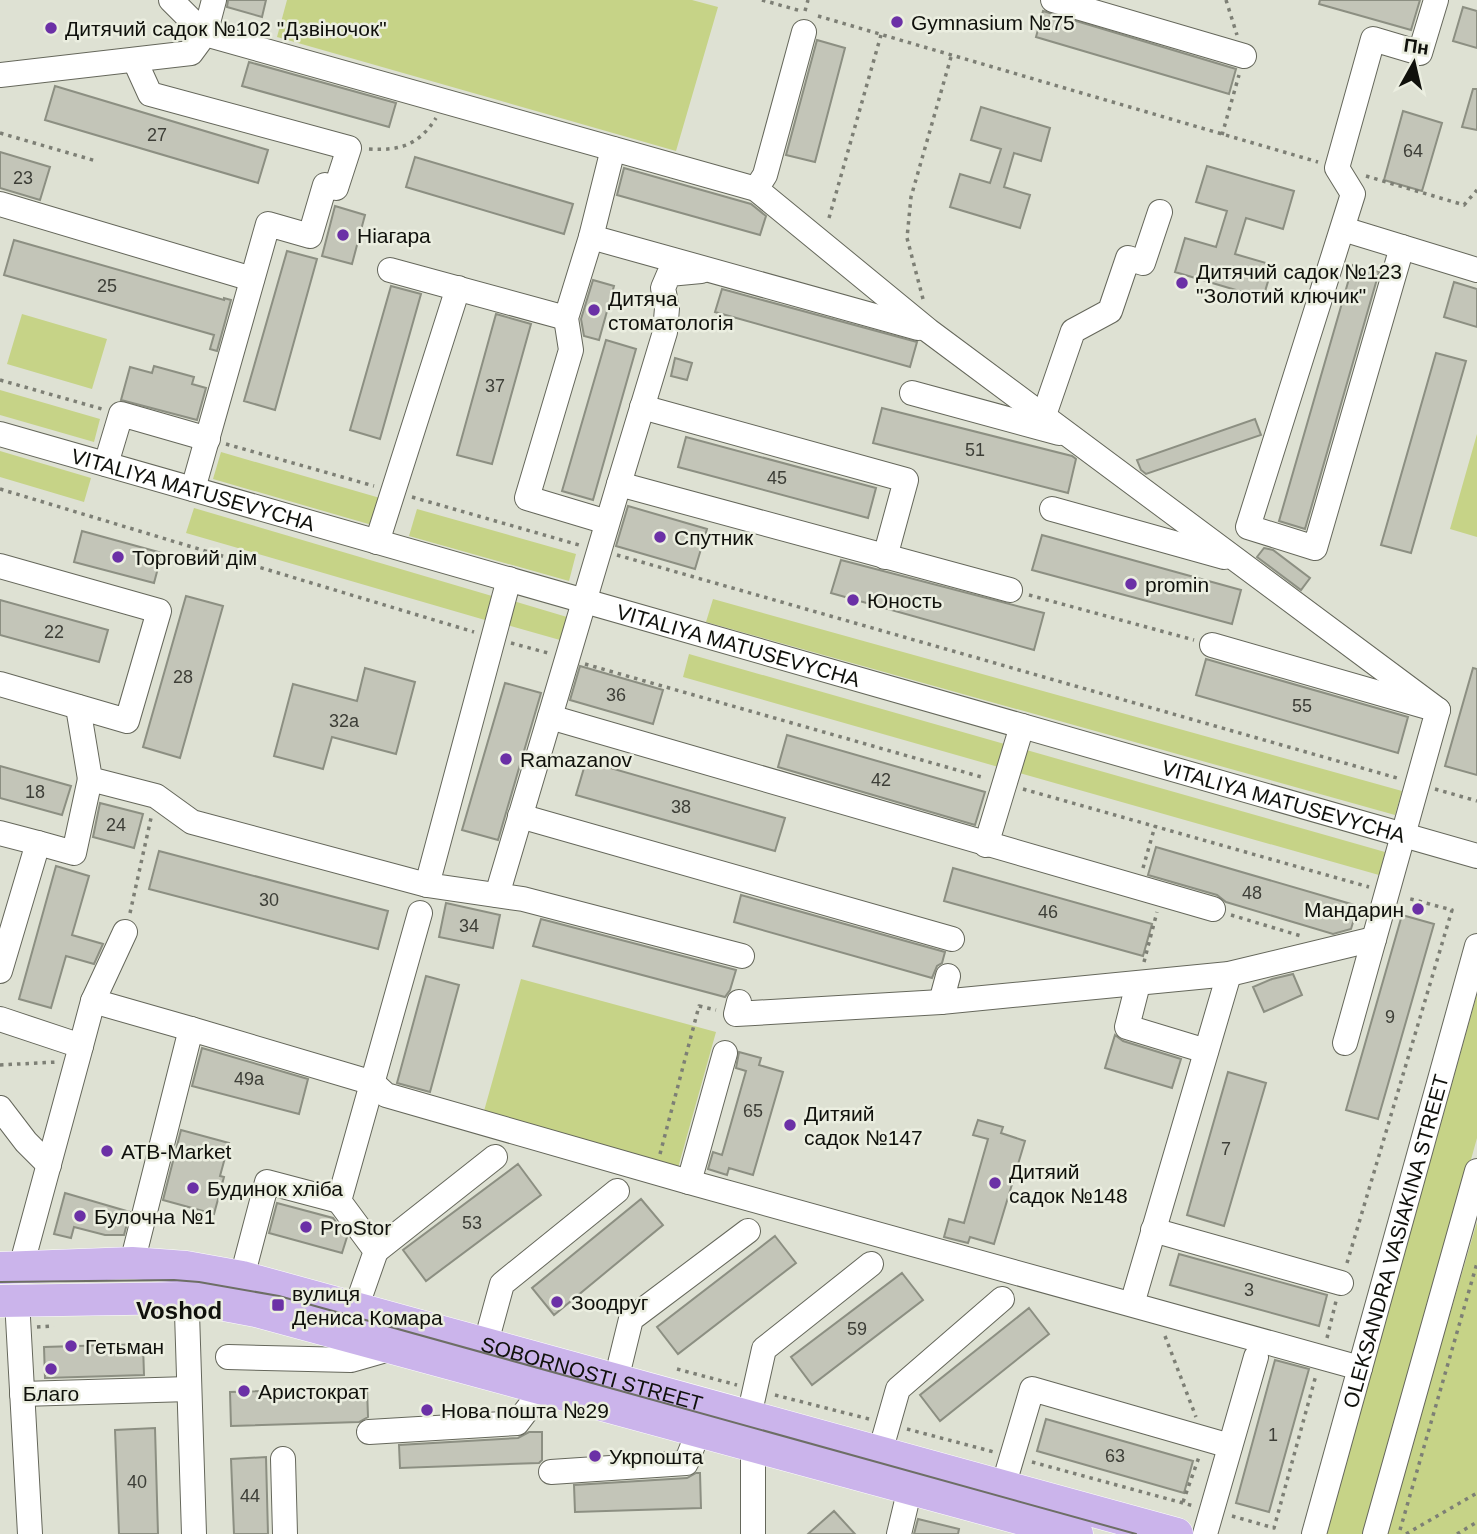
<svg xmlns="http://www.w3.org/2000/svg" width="1477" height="1534" viewBox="0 0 1477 1534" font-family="Helvetica,sans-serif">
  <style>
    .green { fill: #c6d387 }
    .building { fill: #c3c5b8; stroke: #8c8f82; stroke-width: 2 }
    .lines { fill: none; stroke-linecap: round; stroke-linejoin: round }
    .minor-casing { stroke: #65675b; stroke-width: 26 }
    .major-casing { stroke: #fff; stroke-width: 33 }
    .path { stroke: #7d7f75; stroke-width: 3.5; stroke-dasharray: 3.5 5; stroke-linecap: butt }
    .minor { stroke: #fff; stroke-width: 24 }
    .major { stroke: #cbb4eb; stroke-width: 32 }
    .tram { stroke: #6d6e65; stroke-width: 2 }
    .poi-dot { fill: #6b30a6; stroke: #ebeee0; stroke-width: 2.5 }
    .labels { text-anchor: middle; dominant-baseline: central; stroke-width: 5; stroke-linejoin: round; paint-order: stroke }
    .number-label { font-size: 18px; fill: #3d3e37 }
    .poi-label { font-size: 21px; fill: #10110c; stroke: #ebeee0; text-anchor: start }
    .street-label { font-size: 21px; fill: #10110c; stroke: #ebeee0 }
    .quarter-label { font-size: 24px; font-weight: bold; fill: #10110c; stroke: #ebeee0 }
  </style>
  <rect width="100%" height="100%" fill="#dee1d3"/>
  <path class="green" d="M287,0H692L718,7L676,151L277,37Z
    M22,314L107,339L92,389L7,364Z
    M0,390L100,419L94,442L0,415Z
    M1477,434V537L1450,529Z
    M0,451L91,478L84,502L0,477Z
    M221,452L380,498L372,525L213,479Z
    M194,508L492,596L485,620L186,533Z
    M417,509L576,554L569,581L409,536Z
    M713,599L1402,791L1395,815L706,622Z
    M510,600L567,617L560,640L504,624Z
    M689,654L1008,745L1002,768L683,677Z
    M1023,749L1385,852L1379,875L1016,772Z
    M521,979L716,1032L678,1168L484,1111Z
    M1477,994V1138L1367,1534H1326Z
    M1477,1222V1534H1385Z"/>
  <path class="building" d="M228,0H266L262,17L227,7Z
    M1320,0H1420L1411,30L1319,4Z
    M1463,7L1477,11V48L1453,41Z
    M1043,11L1236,69L1229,94L1036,37Z
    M817,40L845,48L815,162L786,155Z
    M249,62L396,103L389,127L242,86Z
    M55,86L268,150L258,183L45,120Z
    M1473,89H1477V130L1462,127Z
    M981,107L1050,128L1041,161L1014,153L1004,187L1030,195L1020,228L950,207L960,174L990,183L1001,149L971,140Z
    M1403,111L1442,123L1422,191L1384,180Z
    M0,152L50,167L40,200L0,188Z
    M415,157L573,204L564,234L406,187Z
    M1207,166L1294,191L1283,229L1246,218L1235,254L1273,265L1263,298L1175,272L1185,238L1216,247L1227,211L1196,202Z
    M624,168L751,204L766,216L760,235L617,195Z
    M335,206L365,215L352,264L322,256Z
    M14,240L224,300V298L231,300L217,351L210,349L214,335L4,275Z
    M287,251L317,259L275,410L244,401Z
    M1353,265L1379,272L1305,529L1279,521Z
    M593,280L614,286L599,340L584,336L581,319Z
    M1454,282L1477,289V327L1444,317Z
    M391,286L421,294L380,439L350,430Z
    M722,289L917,342L910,367L715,312Z
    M496,314L531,324L492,464L457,455Z
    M606,340L636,349L593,500L562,491Z
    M1436,353L1466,361L1411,553L1381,545Z
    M675,358L692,363L687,380L671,376Z
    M154,366L194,377L192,384L206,388L197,420L121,400L130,367L152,373Z
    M882,408L1072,456L1076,459L1068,493L873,443Z
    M1255,419L1261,435L1146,474L1141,470L1137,460Z
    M686,437L876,488L868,518L678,467Z
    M628,506L707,529L695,569L616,546Z
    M82,531L162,553L154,583L74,562Z
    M1042,535L1241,590L1232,624L1032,570Z
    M1264,548L1273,550L1310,578L1301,590L1257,557Z
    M841,560L1044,613L1034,650L831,593Z
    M186,596L223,606L180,758L143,747Z
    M0,600L108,630L99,662L0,635Z
    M1206,659L1408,717L1398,753L1196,695Z
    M580,666L663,690L653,724L570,700Z
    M365,668L415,682L396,754L332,737L323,769L274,756L293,684L357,701Z
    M1473,668L1477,669V775L1445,766Z
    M505,683L541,693L498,840L462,830Z
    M787,735L985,792L975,825L778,767Z
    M586,761L785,818L775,851L576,795Z
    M0,766L71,786L62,815L0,798Z
    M100,803L143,814L134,848L93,837Z
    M1156,847L1358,906L1351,929L1333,934L1226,902L1217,895L1148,875Z
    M159,851L388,911L378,949L149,889Z
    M56,866L89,876L72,935L103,944L94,964L66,956L51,1008L19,999Z
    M953,868L1152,924L1143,956L944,901Z
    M741,895L945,952L942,963L937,966L932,978L734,922Z
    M446,903L500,915L493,948L439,937Z
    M1402,915L1434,924L1378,1119L1346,1110Z
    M541,919L736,970L730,990L725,997L533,946Z
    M1293,974L1302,995L1264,1012L1253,987L1272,979Z
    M426,976L459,985L430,1092L397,1083Z
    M1115,1035L1123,1041L1181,1059L1172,1088L1105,1068Z
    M202,1048L308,1079L299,1114L192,1086Z
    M739,1052L761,1058L759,1065L783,1072L753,1175L729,1168L727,1175L708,1169L713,1152L722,1155L746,1071L736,1068Z
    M1228,1072L1266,1083L1224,1226L1187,1215Z
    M978,1120L1003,1127L1001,1133L1025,1141L994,1244L970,1237L968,1243L944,1237L949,1219L964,1223L988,1139L973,1135Z
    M181,1130L229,1143L220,1176L224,1177L214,1214L163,1200Z
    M518,1164L541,1195L426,1281L403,1250Z
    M65,1193L130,1212L124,1235H105L74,1227L71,1238L54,1234Z
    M641,1199L663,1225L554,1315L532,1288Z
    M277,1203L333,1218L347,1237L342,1253L269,1233Z
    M775,1236L796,1263L678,1354L657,1327Z
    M1179,1254L1327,1295L1319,1326L1170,1285Z
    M902,1273L923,1300L812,1385L791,1357Z
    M1029,1308L1049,1334L940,1421L920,1395Z
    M143,1344L144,1375L45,1378L44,1347Z
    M1275,1360L1309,1369L1269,1512L1236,1503Z
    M367,1388L368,1417L359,1422L231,1426L230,1392Z
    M1046,1419L1193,1461L1184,1493L1037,1451Z
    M155,1428L158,1534H119L115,1430Z
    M529,1432H542V1460L539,1463L400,1468L399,1445L518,1438Z
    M266,1457L268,1534H234L231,1459Z
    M696,1473H700L701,1508L575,1512L574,1485L687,1478Z
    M834,1511L855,1534H808Z
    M918,1519L959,1529L958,1534H914Z"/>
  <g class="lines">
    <g class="minor-casing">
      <g id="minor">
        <path d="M171,0L205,34L214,0"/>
        <path d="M1053,0L1244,56"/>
        <path d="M135,61L150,94L349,148L336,188L325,185L310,236L268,224L193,489"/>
        <path d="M0,75L191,53L205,34L756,189L929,331L1438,710"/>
        <path d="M613,149L591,237L918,328"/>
        <path d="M756,189L765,175L804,32"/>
        <path d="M0,204L252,279"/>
        <path d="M1343,229L1477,270"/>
        <path d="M591,237L566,318L571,350L527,498L607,522"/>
        <path d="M1402,247L1315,548L1248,527L1353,194L1337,168L1373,39L1420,53L1436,0"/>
        <path d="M390,270L566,318"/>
        <path d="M912,393L1059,433"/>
        <path d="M642,407L906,480L885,557"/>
        <path d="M1044,415L1073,331L1110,311L1128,258L1143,263L1160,212"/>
        <path id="s1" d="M0,434L1477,856"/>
        <path d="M106,464L121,414L208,439"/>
        <path d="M619,484L665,332L667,308L663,288L669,274L701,271"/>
        <path d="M1052,509L1224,557"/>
        <path d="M377,542L458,288"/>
        <path d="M0,566L159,611L127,721L0,684"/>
        <path d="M509,579L427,885L523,899L742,956"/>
        <path d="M1212,645L1424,706"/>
        <path d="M78,707L90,779L156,796L192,822L427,885"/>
        <path d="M550,717L1213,909"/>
        <path d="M520,816L952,939"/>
        <path d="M0,833L38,843L0,971"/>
        <path d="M38,843L74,853L90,779"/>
        <path d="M986,845L1022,726"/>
        <path d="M497,895L619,484L1010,590"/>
        <path d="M948,976L941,1002L1229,974L1374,939"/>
        <path d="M1138,984L1127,1027L1206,1051"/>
        <path d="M93,1001L191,1029"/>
        <path d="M739,1002L736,1014L941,1002"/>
        <path d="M0,1019L81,1046L21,1267"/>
        <path d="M1345,1043L1438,710"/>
        <path d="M81,1046L93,1001L125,932"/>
        <path d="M725,1053L689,1182L1360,1368"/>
        <path d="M0,1108L26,1142L49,1165"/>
        <path d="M1153,1230L1341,1283"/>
        <path d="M376,1251L495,1157"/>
        <path d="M132,1263L191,1029L373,1083L386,1095L689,1182"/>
        <path d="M242,1277L267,1182L339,1201"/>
        <path d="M186,1281L194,1534"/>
        <path d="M17,1300L30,1534"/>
        <path d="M1132,1304L1229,974"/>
        <path d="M356,1308L376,1251L339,1201L420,913"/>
        <path d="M485,1346L502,1284L617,1191"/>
        <path d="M228,1357L351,1360L393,1348"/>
        <path d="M616,1380L631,1319L748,1231"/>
        <path d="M22,1394L189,1389"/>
        <path d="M749,1416L764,1349L871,1264"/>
        <path d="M369,1432L517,1423L543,1389"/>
        <path d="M753,1445V1534"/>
        <path d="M880,1452L898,1389L1002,1299"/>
        <path d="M283,1459L285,1534"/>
        <path d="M551,1472L686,1463L699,1430"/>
        <path d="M1003,1487L1032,1389L1230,1446"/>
        <path d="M899,1534L910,1488"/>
        <path d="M1205,1534L1256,1357"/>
        <path id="s2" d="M1314,1534L1477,946"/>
        <path d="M1375,1534L1477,1171"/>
      </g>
    </g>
    <g class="major-casing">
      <g id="major">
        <path id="s3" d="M0,1268L132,1263L186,1267L242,1277L1177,1534"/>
        <path d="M0,1301L187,1298L256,1311L1077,1534"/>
      </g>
    </g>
    <path class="path" d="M762,0L801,11
      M1226,0L1237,35
      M805,11L808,0
      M818,16L1318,162
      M0,133L96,161
      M1222,135L1239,75
      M369,149C400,151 419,145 436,118
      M1366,176L1464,205L1477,190
      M829,218L881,35
      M923,299L907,238L911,197L951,57
      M0,380L102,409
      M226,444L374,486
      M0,489L474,632
      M412,497L579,545
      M617,555L1397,778
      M1029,595L1194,640
      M511,643L548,653
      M585,664L985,778
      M1023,789L1369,887
      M1435,789L1477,801
      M1143,868L1155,826
      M130,913L151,818
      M1231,915L1301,936
      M1144,962L1157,912
      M0,1065L57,1062
      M660,1154L699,1006L716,1010
      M1347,1263L1452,910L1407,898
      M37,1327L54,1326
      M1165,1336L1196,1417
      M1327,1338L1336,1301
      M677,1369L737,1385
      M775,1395L869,1419
      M907,1429L994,1452
      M1032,1462L1194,1506
      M1183,1502L1199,1457
      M1232,1516L1274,1528L1316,1375
      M1400,1530L1477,1263
      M1406,1534L1477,1493
      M1457,1534L1477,1522"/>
    <use href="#minor" class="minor"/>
    <use href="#major" class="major"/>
    <path class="tram" d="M0,1282L174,1280L199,1282L279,1296L1136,1534"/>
  </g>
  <g class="poi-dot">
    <circle cx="897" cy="22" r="7"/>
    <circle cx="51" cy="28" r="7"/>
    <circle cx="343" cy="235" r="7"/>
    <circle cx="1182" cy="283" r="7"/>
    <circle cx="594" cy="310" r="7"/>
    <circle cx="660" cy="537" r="7"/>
    <circle cx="118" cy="557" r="7"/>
    <circle cx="1131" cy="584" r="7"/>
    <circle cx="853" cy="600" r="7"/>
    <circle cx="506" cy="759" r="7"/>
    <circle cx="1418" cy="909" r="7"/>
    <circle cx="790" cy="1125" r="7"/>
    <circle cx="107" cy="1151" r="7"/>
    <circle cx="995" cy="1183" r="7"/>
    <circle cx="193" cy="1188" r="7"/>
    <circle cx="80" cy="1216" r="7"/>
    <circle cx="306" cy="1227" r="7"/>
    <circle cx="557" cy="1302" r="7"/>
    <rect x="271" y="1298" width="14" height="14" rx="3.5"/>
    <circle cx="71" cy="1346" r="7"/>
    <circle cx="51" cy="1369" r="7"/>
    <circle cx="244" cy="1391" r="7"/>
    <circle cx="427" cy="1410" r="7"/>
    <circle cx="595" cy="1456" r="7"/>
  </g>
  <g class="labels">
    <g class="number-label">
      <text x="157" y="135">27</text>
      <text x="1413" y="151">64</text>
      <text x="23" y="178">23</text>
      <text x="107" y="286">25</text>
      <text x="495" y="386">37</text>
      <text x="975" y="450">51</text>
      <text x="777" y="478">45</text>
      <text x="54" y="632">22</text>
      <text x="183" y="677">28</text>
      <text x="616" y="695">36</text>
      <text x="1302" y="706">55</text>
      <text x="344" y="721">32а</text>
      <text x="881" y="780">42</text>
      <text x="35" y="792">18</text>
      <text x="681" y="807">38</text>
      <text x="116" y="825">24</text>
      <text x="1252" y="893">48</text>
      <text x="269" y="900">30</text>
      <text x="1048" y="912">46</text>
      <text x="469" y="926">34</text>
      <text x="1390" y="1017">9</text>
      <text x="249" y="1079">49а</text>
      <text x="753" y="1111">65</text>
      <text x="1226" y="1149">7</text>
      <text x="472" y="1223">53</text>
      <text x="1249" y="1290">3</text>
      <text x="857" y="1329">59</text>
      <text x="1273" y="1435">1</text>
      <text x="1115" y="1456">63</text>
      <text x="137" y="1482">40</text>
      <text x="250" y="1496">44</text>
    </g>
    <g class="poi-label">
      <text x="911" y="22">Gymnasium №75</text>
      <text x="65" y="28">Дитячий садок №102 "Дзвіночок"</text>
      <text x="357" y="235">Ніагара</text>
      <text x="1196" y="271">Дитячий садок №123<tspan x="1196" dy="24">"Золотий ключик"</tspan></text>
      <text x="608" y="298">Дитяча<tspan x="608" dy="24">стоматологія</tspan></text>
      <text x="674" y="537">Спутник</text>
      <text x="132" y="557">Торговий дім</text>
      <text x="1145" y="584">promin</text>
      <text x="867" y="600">Юность</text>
      <text x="520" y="759">Ramazanov</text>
      <text x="1404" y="909" text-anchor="end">Мандарин</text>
      <text x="804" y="1113">Дитяий<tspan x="804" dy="24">садок №147</tspan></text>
      <text x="121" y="1151">ATB-Market</text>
      <text x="1009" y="1171">Дитяий<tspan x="1009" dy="24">садок №148</tspan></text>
      <text x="207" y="1188">Будинок хліба</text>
      <text x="94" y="1216">Булочна №1</text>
      <text x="320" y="1227">ProStor</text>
      <text x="292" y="1293">вулиця<tspan x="292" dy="24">Дениса Комара</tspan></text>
      <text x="571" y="1302">Зоодруг</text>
      <text x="85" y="1346">Гетьман</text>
      <text x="258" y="1391">Аристократ</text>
      <text x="51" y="1393" text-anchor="middle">Благо</text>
      <text x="441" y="1410">Нова пошта №29</text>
      <text x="609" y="1456">Укрпошта</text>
    </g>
    <g class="street-label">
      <text stroke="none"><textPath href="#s1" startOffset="201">VITALIYA MATUSEVYCHA</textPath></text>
      <text stroke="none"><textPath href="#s1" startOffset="768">VITALIYA MATUSEVYCHA</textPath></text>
      <text stroke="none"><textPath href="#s1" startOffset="1335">VITALIYA MATUSEVYCHA</textPath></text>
      <text stroke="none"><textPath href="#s2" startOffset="304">OLEKSANDRA VASIAKINA STREET</textPath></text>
      <text stroke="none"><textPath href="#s3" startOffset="606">SOBORNOSTI STREET</textPath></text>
    </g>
    <g class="quarter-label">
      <text x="179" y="1310">Voshod</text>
    </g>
  </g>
  <g transform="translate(1414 63) rotate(8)" stroke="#ebeee0" stroke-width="5" paint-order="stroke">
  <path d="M0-5L12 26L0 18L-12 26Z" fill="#10110c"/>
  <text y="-10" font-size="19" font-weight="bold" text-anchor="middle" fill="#10110c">Пн</text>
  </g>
</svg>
